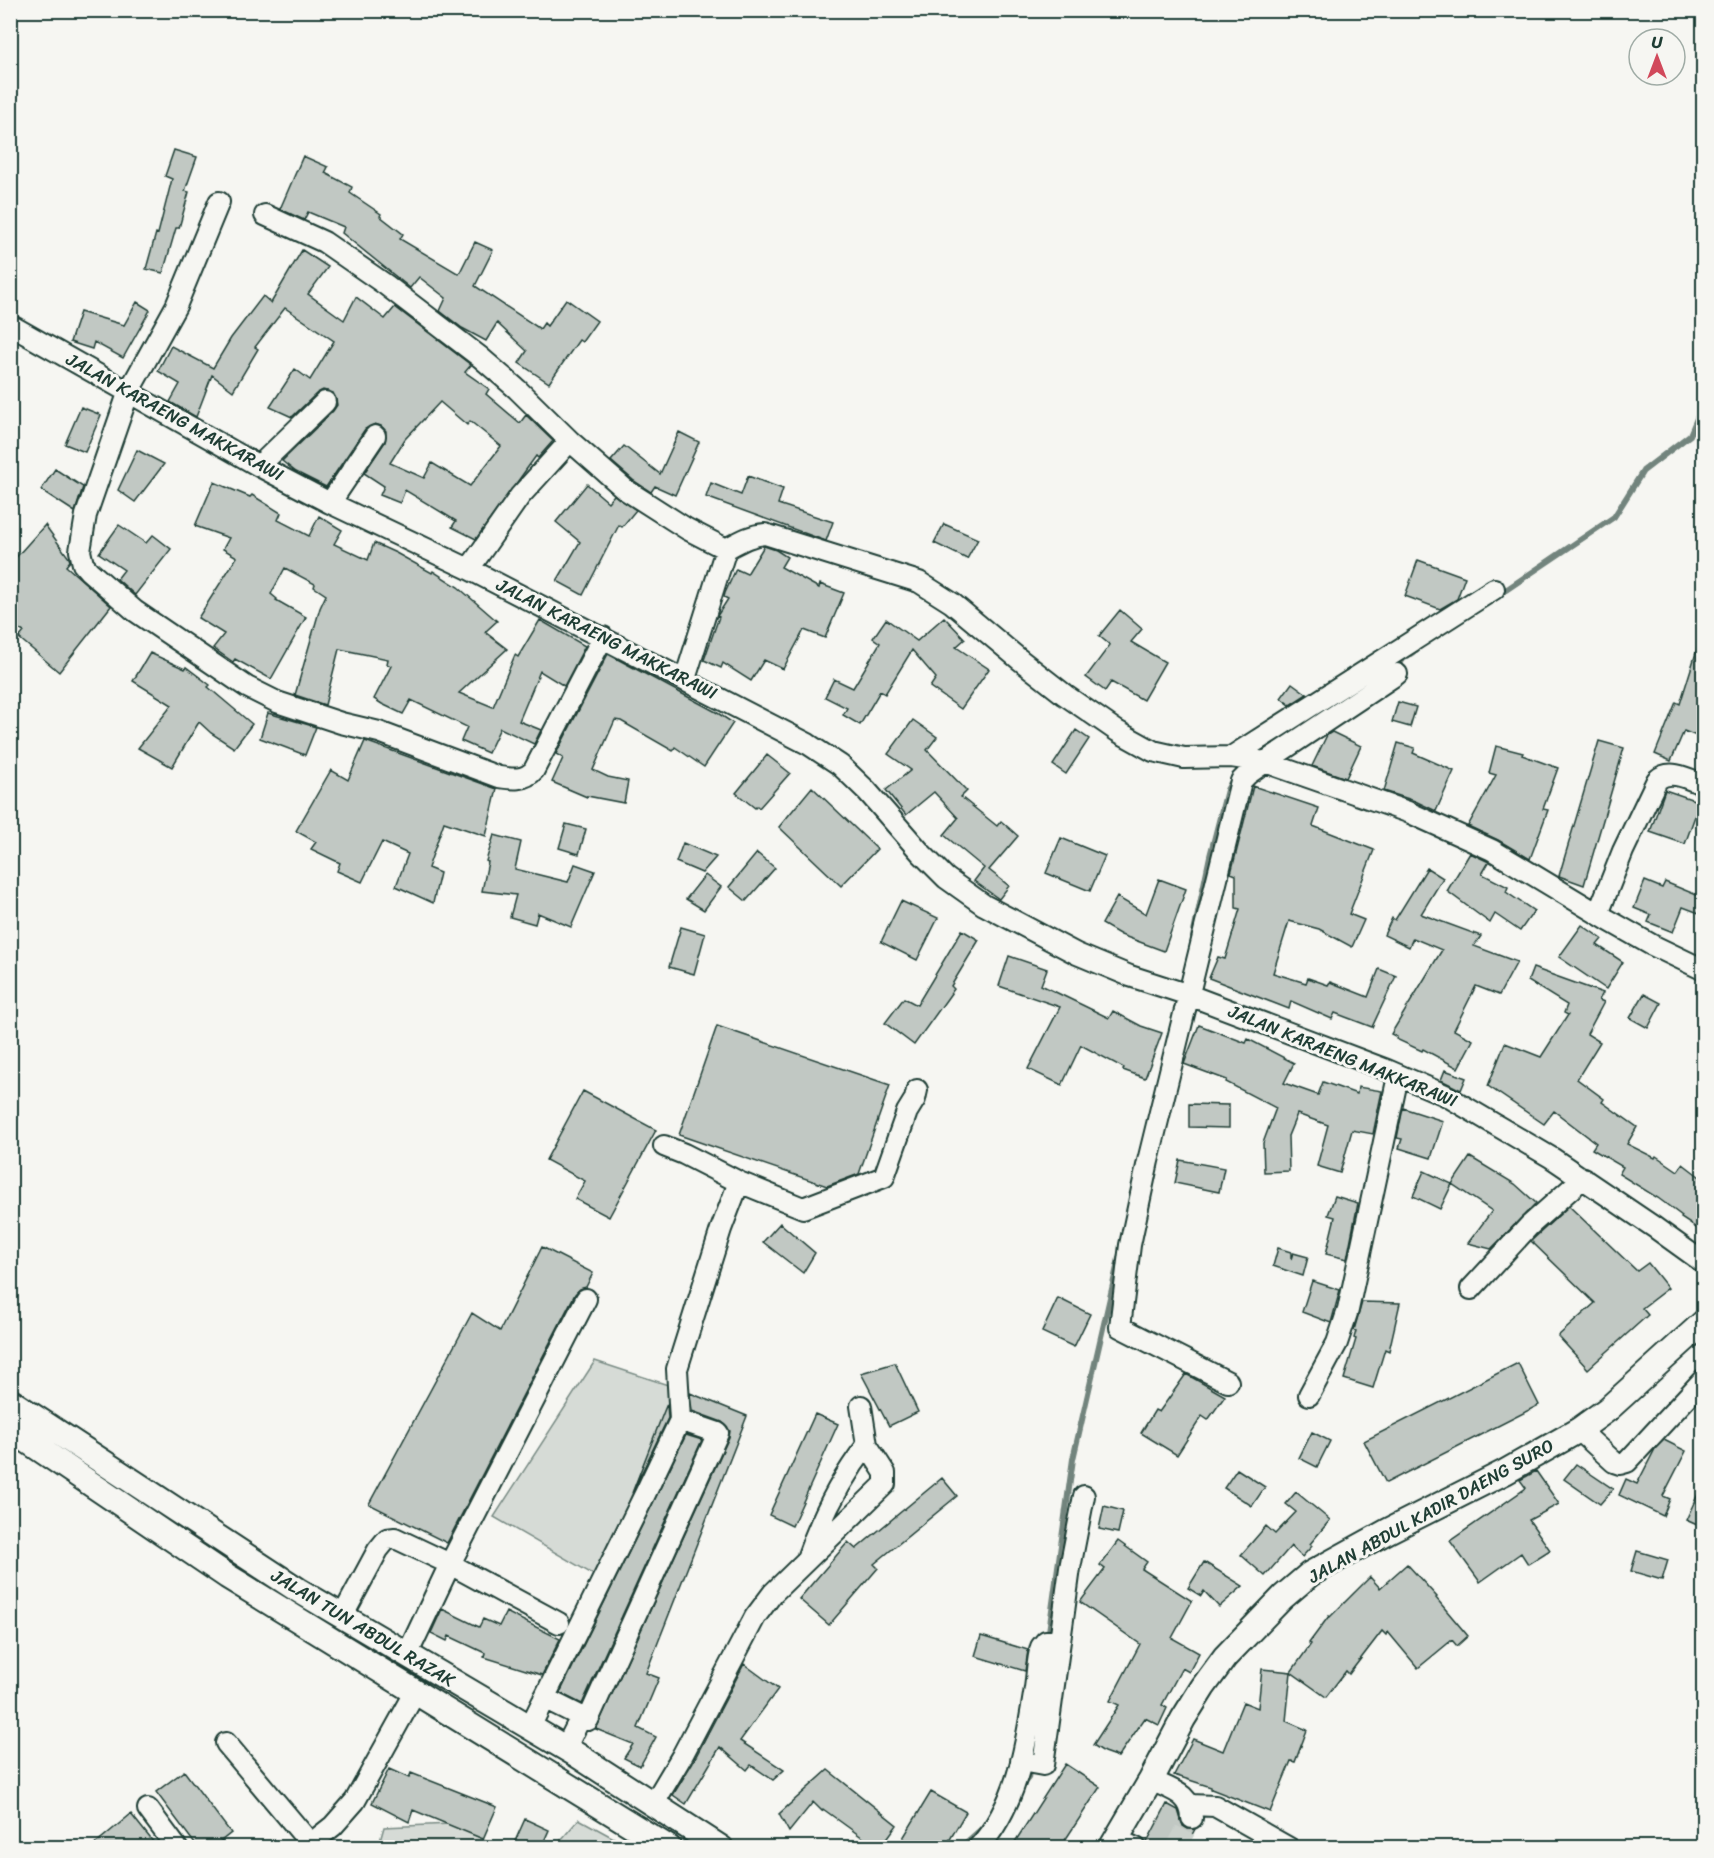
<svg xmlns="http://www.w3.org/2000/svg" width="1714" height="1858" viewBox="0 0 1714 1858" font-family="Sriracha,sans-serif">
  <style>
    .green { fill: #d6dbd6; stroke: #7a8c85; stroke-width: 1.5 }
    .lines { fill: none; stroke-linecap: round; stroke-linejoin: round }
    .stream { stroke: #72847d; stroke-width: 6 }
    .building { fill: #c1c8c3; stroke: #1f3d34; stroke-width: 1.5; fill-rule: evenodd }
    .minor-tunnel { stroke: #cbd1cc; stroke-width: 20; stroke-dasharray: 20 10; stroke-linecap: butt }
    .minor-casing { stroke: #1f3d34; stroke-width: 24 }
    .major-casing { stroke: #1f3d34; stroke-width: 28 }
    .minor { stroke: #f6f6f2; stroke-width: 20 }
    .major { stroke: #f6f6f2; stroke-width: 24 }
    .labels { text-anchor: middle; dominant-baseline: central; stroke-width: 6; stroke-linejoin: round; paint-order: stroke }
    .street-label { font-size: 18px; fill: #1f3d34; stroke: #f6f6f2 }
  </style>
  <rect width="100%" height="100%" fill="#f6f6f2"/>
  <filter id="ink" filterUnits="userSpaceOnUse"><feTurbulence type="fractalNoise" baseFrequency=".0167" numOctaves="2"/><feDisplacementMap in="SourceGraphic" scale="12" xChannelSelector="R" yChannelSelector="G"/><feConvolveMatrix kernelMatrix="1 2 1 2 8 2 1 2 1" color-interpolation-filters="sRGB"/></filter>
  <g filter="url(#ink)">
    <path class="green" d="M595,1361L674,1387L599,1578L494,1517Z
      M579,1819L630,1847H555Z
      M451,1824L500,1847L378,1848L384,1827Z"/>
    <g class="lines">
      <path class="stream" d="M1497,596L1614,517L1643,471L1690,435L1704,402
        M1387,670L1416,650
        M1256,755L1341,700
        M1193,937L1210,856L1227,790L1233,779
        M1048,1639L1073,1459L1120,1254
        M1022,1785L1028,1778L1030,1765
        M960,1848L985,1826"/>
    </g>
    <path class="building" d="M174,150L197,157L185,191L189,192L179,228H176L163,273L146,269L156,233L158,234L172,179L165,176Z
      M303,156L328,167L325,173L352,187L350,193L381,214L380,216L403,234L400,239L459,274L475,242L493,250L475,286L540,329L544,323L547,326L566,299L597,321L582,342L579,340L549,383L519,363L527,351L497,323L486,341L462,328L440,311L446,298L419,277L410,288L342,233L344,227L308,212L304,220L280,209Z
      M302,250L328,267L308,294L344,320L356,297L385,319L395,307L471,365L465,372L489,389L486,394L520,423L526,415L553,441L538,458L536,456L476,539L452,527L456,521L405,490L400,503L380,495L384,486L364,473L385,442L386,431L381,426L375,424L365,429L326,487L296,472L282,461L333,411L337,405L336,399L333,393L323,390L317,393L292,417L270,407L295,369L310,380L334,341L285,308L255,347L258,349L233,391L212,375L196,417L170,402L180,384L158,371L171,346L213,368L231,338L263,296L271,303ZM440,402L467,425L470,421L501,446L470,486L432,463L424,478L390,463L405,439Z
      M137,302L150,310L123,358L94,342L92,349L70,342L80,312L124,325Z
      M81,407L101,415L85,452L65,444Z
      M679,432L699,442L675,495L655,486L651,492L633,480L611,461L624,446L660,474Z
      M137,450L164,464L135,502L118,490Z
      M55,469L83,487L75,512L41,490Z
      M748,476L783,489L778,504L833,522L826,541L706,497L711,483L741,495Z
      M214,482L250,497L252,495L281,513L278,520L309,536L319,516L342,530L334,544L368,560L374,543L396,553L432,573L433,571L458,587L497,621L485,632L507,649L459,693L493,707L515,655L518,657L540,620L585,646L564,686L540,671L519,721L541,730L534,744L500,728L488,753L461,741L467,727L411,700L403,714L382,704L374,699L391,666L387,664L388,659L339,649L325,705L295,695L320,608L326,595L314,587L315,584L285,568L271,594L277,599L276,600L306,617L271,679L235,659L233,662L213,648L224,634L198,618L237,557L223,549L229,538L195,526Z
      M587,484L608,502L614,495L636,510L622,527L619,525L583,595L557,581L580,542L556,522Z
      M944,524L978,539L967,559L934,543Z
      M45,525L69,558L70,561L66,566L111,606L59,672L19,638L24,632L10,624V564Z
      M119,525L146,543L153,535L171,549L135,595L117,579L124,570L99,553Z
      M764,546L776,550L787,557L781,567L819,588L820,584L844,593L825,638L804,630L783,669L764,660L751,681L723,663L721,668L704,660L719,617L717,616L728,599L724,597L725,593L736,569L747,574Z
      M1418,560L1465,577L1457,599L1440,609L1405,596Z
      M1120,610L1142,629L1131,642L1165,662L1143,700L1111,682L1105,691L1086,677L1110,645L1099,636Z
      M944,617L965,639L956,647L989,669L961,709L930,687L936,678L912,650L885,694L880,691L860,725L843,715L847,708L825,697L834,679L853,688L880,643L873,638L886,619L917,641Z
      M1700,640H1704V739L1684,731L1671,761L1655,754L1676,702L1680,704Z
      M150,653L185,669L186,667L210,685L208,687L252,724L234,748L211,733L199,722L172,767L138,748L172,705L133,681Z
      M608,654L716,712L733,723L704,767L675,747L673,751L621,721L615,720L593,770L608,777L628,781L624,803L587,796V797L552,782L563,758L556,754Z
      M1292,683L1307,694L1290,705L1281,698Z
      M1398,702L1416,707L1410,727L1392,722Z
      M268,713L316,727L305,755L260,738Z
      M913,720L937,737L927,750L967,791L961,797L997,826L1001,821L1018,836L989,870L1009,886L999,899L974,881L984,868L944,835L958,818L934,792L906,815L886,790L911,770L888,754Z
      M1076,730L1089,739L1066,774L1053,765Z
      M1332,732L1361,746L1346,778L1312,766L1327,735Z
      M365,741L497,789L486,836L444,822L428,868L440,873L433,903L396,886L408,854L382,842L362,882L337,871L340,863L311,849L316,842L296,831L331,770L348,780Z
      M1599,741L1624,748L1584,885L1559,876Z
      M1398,743L1415,748L1413,753L1454,771L1436,811L1415,801L1384,791Z
      M1496,746L1523,753L1522,755L1558,768L1543,809L1548,810L1530,859L1498,840L1468,826L1496,775L1489,773Z
      M767,755L790,773L759,808L757,806L755,808L736,793Z
      M1253,786L1319,808L1313,826L1374,850L1349,914L1364,920L1352,947L1319,929L1289,921L1273,973L1306,983L1308,978L1328,985L1330,982L1368,997L1379,969L1396,976L1372,1027L1335,1013L1332,1019L1291,1001L1289,1009L1209,978L1218,957L1225,959L1240,909L1236,908V875L1231,873Z
      M812,787L877,849L841,886L779,827Z
      M1665,790L1700,802L1685,844L1650,832Z
      M566,824L586,829L579,854L559,848Z
      M494,835L521,842L515,869L568,882L575,864L595,871L571,927L538,913L535,924L510,917L516,895L482,891L488,862L486,861Z
      M1061,838L1105,856L1090,891L1046,873Z
      M683,843L716,857L702,873L676,862Z
      M757,853L775,868L746,901L729,887Z
      M1470,853L1489,862L1482,874L1508,887L1506,892L1534,911L1520,931L1495,914L1490,923L1447,891Z
      M1427,868L1443,878L1421,914L1481,936L1474,946L1517,962L1499,995L1476,986L1454,1030L1473,1040L1458,1068L1423,1049L1422,1051L1396,1039L1397,1037L1391,1034L1442,950L1413,938L1409,947L1384,935L1392,918L1395,920Z
      M705,875L721,887L704,910L686,899Z
      M1159,879L1186,889L1164,951L1121,935L1102,924L1117,897L1146,914Z
      M1645,881L1662,888L1665,882L1704,898V915L1683,907L1673,932L1648,922L1651,915L1634,908Z
      M901,901L938,918L917,960L881,942Z
      M1582,925L1602,939L1597,945L1623,962L1606,989L1559,957Z
      M681,927L705,934L694,974L669,967Z
      M962,930L979,940L951,986L954,989L914,1045L885,1023L904,998L917,1005Z
      M1009,956L1047,969L1041,985L1109,1018L1113,1011L1141,1026L1162,1033L1145,1078L1123,1070L1124,1068L1081,1045L1062,1085L1028,1069L1060,1007L999,986Z
      M1533,968L1603,993L1599,1000L1604,1002L1587,1034L1600,1042L1577,1079L1604,1099L1602,1102L1637,1127L1627,1144L1655,1158L1656,1156L1678,1171L1683,1164L1704,1180V1233L1681,1218L1682,1216L1658,1198L1619,1174L1623,1167L1592,1149L1596,1143L1554,1111L1544,1124L1488,1086L1505,1043L1541,1057L1568,1015L1564,1013L1567,1005L1528,981Z
      M1644,994L1661,1003L1648,1028L1630,1018Z
      M1199,1025L1246,1043L1248,1039L1294,1063L1284,1083L1318,1095L1323,1082L1357,1094L1358,1087L1382,1091L1373,1134L1352,1130L1340,1173L1317,1166L1328,1125L1297,1114L1288,1136L1289,1171L1264,1172L1263,1143L1276,1108L1226,1082L1227,1080L1184,1064Z
      M717,1026L890,1085L859,1174L827,1186L679,1135Z
      M1445,1070L1466,1078L1461,1090L1441,1080Z
      M583,1091L656,1130L609,1217L575,1199L585,1181L546,1160Z
      M1189,1104L1229,1105V1128L1189,1127Z
      M1403,1108L1443,1121L1431,1158L1399,1148L1402,1139L1397,1138Z
      M1470,1157L1515,1184L1536,1203L1491,1249L1468,1243L1492,1211L1452,1184Z
      M1180,1160L1224,1168L1219,1192L1175,1183Z
      M1424,1171L1452,1184L1440,1209L1413,1196Z
      M1335,1196L1358,1203L1347,1259L1326,1254L1335,1217L1328,1215Z
      M1569,1206L1637,1271L1648,1263L1668,1288L1642,1308L1648,1315L1588,1369L1558,1336L1595,1303L1531,1241Z
      M780,1223L815,1253L803,1273L763,1242Z
      M542,1247L593,1273L586,1287L580,1289L575,1294L447,1543L369,1504L472,1313L500,1331Z
      M1278,1248L1291,1252V1259L1293,1253L1308,1257L1303,1276L1273,1266Z
      M1312,1281L1340,1290L1331,1323L1302,1312Z
      M1058,1298L1090,1314L1074,1347L1042,1332Z
      M1362,1302L1400,1303L1389,1351L1385,1349L1373,1388L1344,1379L1356,1339L1354,1338L1356,1331L1354,1330Z
      M895,1363L918,1412L889,1426L861,1373Z
      M1518,1363L1539,1405L1386,1483L1364,1441Z
      M1186,1374L1225,1396L1208,1420L1202,1416L1177,1455L1141,1433L1155,1410L1159,1412Z
      M690,1393L747,1416L646,1673L659,1678L638,1728L656,1737L640,1766L624,1758L633,1744L596,1729L729,1437L730,1431L722,1422L692,1411Z
      M667,1404L668,1418L632,1493L664,1411Z
      M815,1414L838,1424L792,1526L769,1515Z
      M1312,1432L1330,1441L1317,1467L1299,1458Z
      M686,1435L702,1440L582,1704L560,1693Z
      M1664,1440L1686,1451L1663,1496L1670,1499L1663,1516L1619,1495L1626,1479L1637,1484L1655,1449Z
      M1576,1464L1613,1489L1600,1504L1564,1479Z
      M1237,1469L1265,1487L1252,1506L1224,1488Z
      M1536,1471L1559,1504L1529,1520L1550,1550L1528,1564L1521,1553L1480,1582L1450,1541L1526,1488L1520,1480Z
      M942,1478L957,1496L874,1564L878,1568L829,1625L799,1599L848,1542L856,1549Z
      M1704,1481V1528L1686,1520Z
      M1296,1492L1330,1520L1310,1544L1312,1546L1302,1557L1291,1546L1265,1576L1241,1555L1266,1526L1275,1534L1296,1512L1286,1504Z
      M1104,1506L1123,1511L1118,1533L1099,1529Z
      M1118,1541L1147,1562L1142,1569L1192,1601L1172,1638L1199,1653L1189,1672L1182,1668L1162,1705L1167,1708L1159,1725L1145,1718L1118,1757L1104,1752L1093,1745L1119,1705L1110,1701L1140,1644L1080,1602L1105,1569L1100,1565Z
      M1637,1551L1668,1560L1662,1580L1631,1571Z
      M1204,1562L1243,1586L1219,1607L1204,1591L1201,1596L1188,1588Z
      M1407,1564L1437,1597L1436,1598L1468,1636L1457,1646L1452,1640L1418,1668L1388,1632L1386,1635L1382,1631L1349,1674L1346,1671L1326,1697L1291,1672L1311,1644L1309,1643L1329,1616L1330,1617L1370,1577L1380,1588Z
      M442,1609L479,1627L483,1619L499,1626L506,1612L560,1639L542,1675L484,1657L485,1653L449,1636L447,1641L431,1633Z
      M981,1636L1028,1650L1025,1671L975,1656Z
      M744,1664L778,1689L740,1741L784,1770L773,1780L751,1765L747,1770L720,1747L686,1804L673,1795L693,1762Z
      M1262,1669L1291,1672L1286,1721L1307,1730L1295,1762L1291,1761L1270,1812L1211,1789V1787L1174,1775L1193,1739L1223,1751L1243,1702L1258,1708Z
      M1065,1764L1100,1787L1060,1848H1011Z
      M389,1769L409,1778L411,1773L497,1807L483,1839L413,1810L409,1822L372,1803Z
      M828,1770L897,1825L880,1848H877L823,1809L822,1811L813,1802L789,1832L779,1814Z
      M184,1771L231,1833L212,1848H198L156,1792Z
      M931,1792L966,1812L945,1848H916L903,1838Z
      M1167,1804L1178,1810L1183,1826L1188,1829H1195L1185,1848H1157L1147,1842Z
      M131,1814L158,1848H90Z
      M525,1819L549,1830L541,1848H512Z"/>
    <g class="lines">
      <path class="minor-tunnel" d="M1176,1848L1192,1818"/>
      <g class="minor-casing">
        <path id="minor" d="M219,202L176,306L129,391L86,515L80,551L83,564L89,571L135,611L247,687L277,702L341,723L379,732L499,777C512,779 525,781 534,770L603,637
          M265,215L324,242L386,285L480,357L517,389L570,441L520,496L469,569
          M10,325L259,466L330,503L469,569L808,744L840,765L867,791L921,853L946,878L984,905L1077,954L1130,976L1189,995L1387,1070L1445,1095L1552,1158L1654,1227L1704,1263
          M570,441L626,490L687,529L726,549L685,679
          M259,466L325,402
          M330,503L375,436
          M726,549C739,542 750,535 765,534L919,582L952,603L1019,659L1065,695L1117,731L1153,751L1184,758L1231,757L1265,762L1408,812L1492,850L1608,920L1652,945L1704,970
          M1231,757L1494,589
          M1598,914L1623,851L1657,780C1670,768 1689,779 1704,785
          M739,1182L803,1208L884,1177L907,1112L915,1099L917,1090
          M1471,1289L1529,1226L1583,1178
          M1228,1382L1120,1327L1130,1245L1148,1161L1241,781L1248,774L1265,762L1397,674
          M1309,1395L1337,1343L1348,1310L1398,1076
          M1579,1430L1614,1462L1620,1464L1627,1462L1704,1379
          M808,1556C822,1515 840,1480 867,1445
          M342,1617L378,1550L387,1539L395,1538L450,1564L559,1623
          M407,1655L450,1564L586,1299
          M544,1698L588,1720L718,1433L680,1420
          M530,1727L645,1494L680,1420L677,1369L721,1229L739,1182L684,1154L664,1146
          M226,1743L310,1843
          M565,1749L581,1717
          M1021,1761L1043,1765L1070,1568L1084,1496
          M1151,1780C1171,1790 1191,1793 1192,1818
          M654,1803L682,1756L755,1617L773,1593L885,1484V1473L867,1445L861,1406
          M1191,1805L1215,1806L1289,1848
          M148,1809L177,1848
          M1116,1839L1136,1848
          M305,1848L333,1826L355,1801L416,1691
          M978,1848C1018,1804 1026,1745 1035,1688C1037,1675 1037,1660 1041,1647L1046,1641H1060"/>
      </g>
      <g class="major-casing">
        <path id="major" d="M10,1401L298,1590L577,1755L721,1848
          M10,1429L227,1576L669,1848
          M1111,1848L1151,1780L1183,1719L1203,1687L1225,1657L1283,1597L1310,1574L1388,1531L1505,1472L1579,1430L1608,1409L1704,1322"/>
      </g>
      <use href="#minor" class="minor"/>
      <use href="#major" class="major"/>
    </g>
  </g>
  <g class="labels">
    <g class="street-label">
      <text transform="translate(175 417) rotate(29)">JALAN KARAENG MAKKARAWI</text>
      <text transform="translate(607 639) rotate(27)">JALAN KARAENG MAKKARAWI</text>
      <text transform="translate(1343 1056) rotate(22)">JALAN KARAENG MAKKARAWI</text>
      <text transform="translate(1431 1511) rotate(-29)">JALAN ABDUL KADIR DAENG SURO</text>
      <text transform="translate(363 1628) rotate(31)">JALAN TUN ABDUL RAZAK</text>
    </g>
  </g>
  <rect width="1714" height="1858" fill="none" stroke="#f6f6f2" stroke-width="36"/>
  <rect x="18" y="18" width="1678" height="1822" fill="none" stroke="#1f3d34" stroke-width="2" filter="url(#ink)"/>
  <g transform="translate(1657 57)"><circle r="28" fill="#f6f6f2" stroke="#a0aca6" stroke-width="1.5"/>
  <path d="M0-4.5L10 22L0 15L-10 22Z" fill="#d1495b"/>
  <text y="-9" font-size="16" font-weight="bold" text-anchor="middle" fill="#1f3d34">U</text>
  </g>
</svg>
